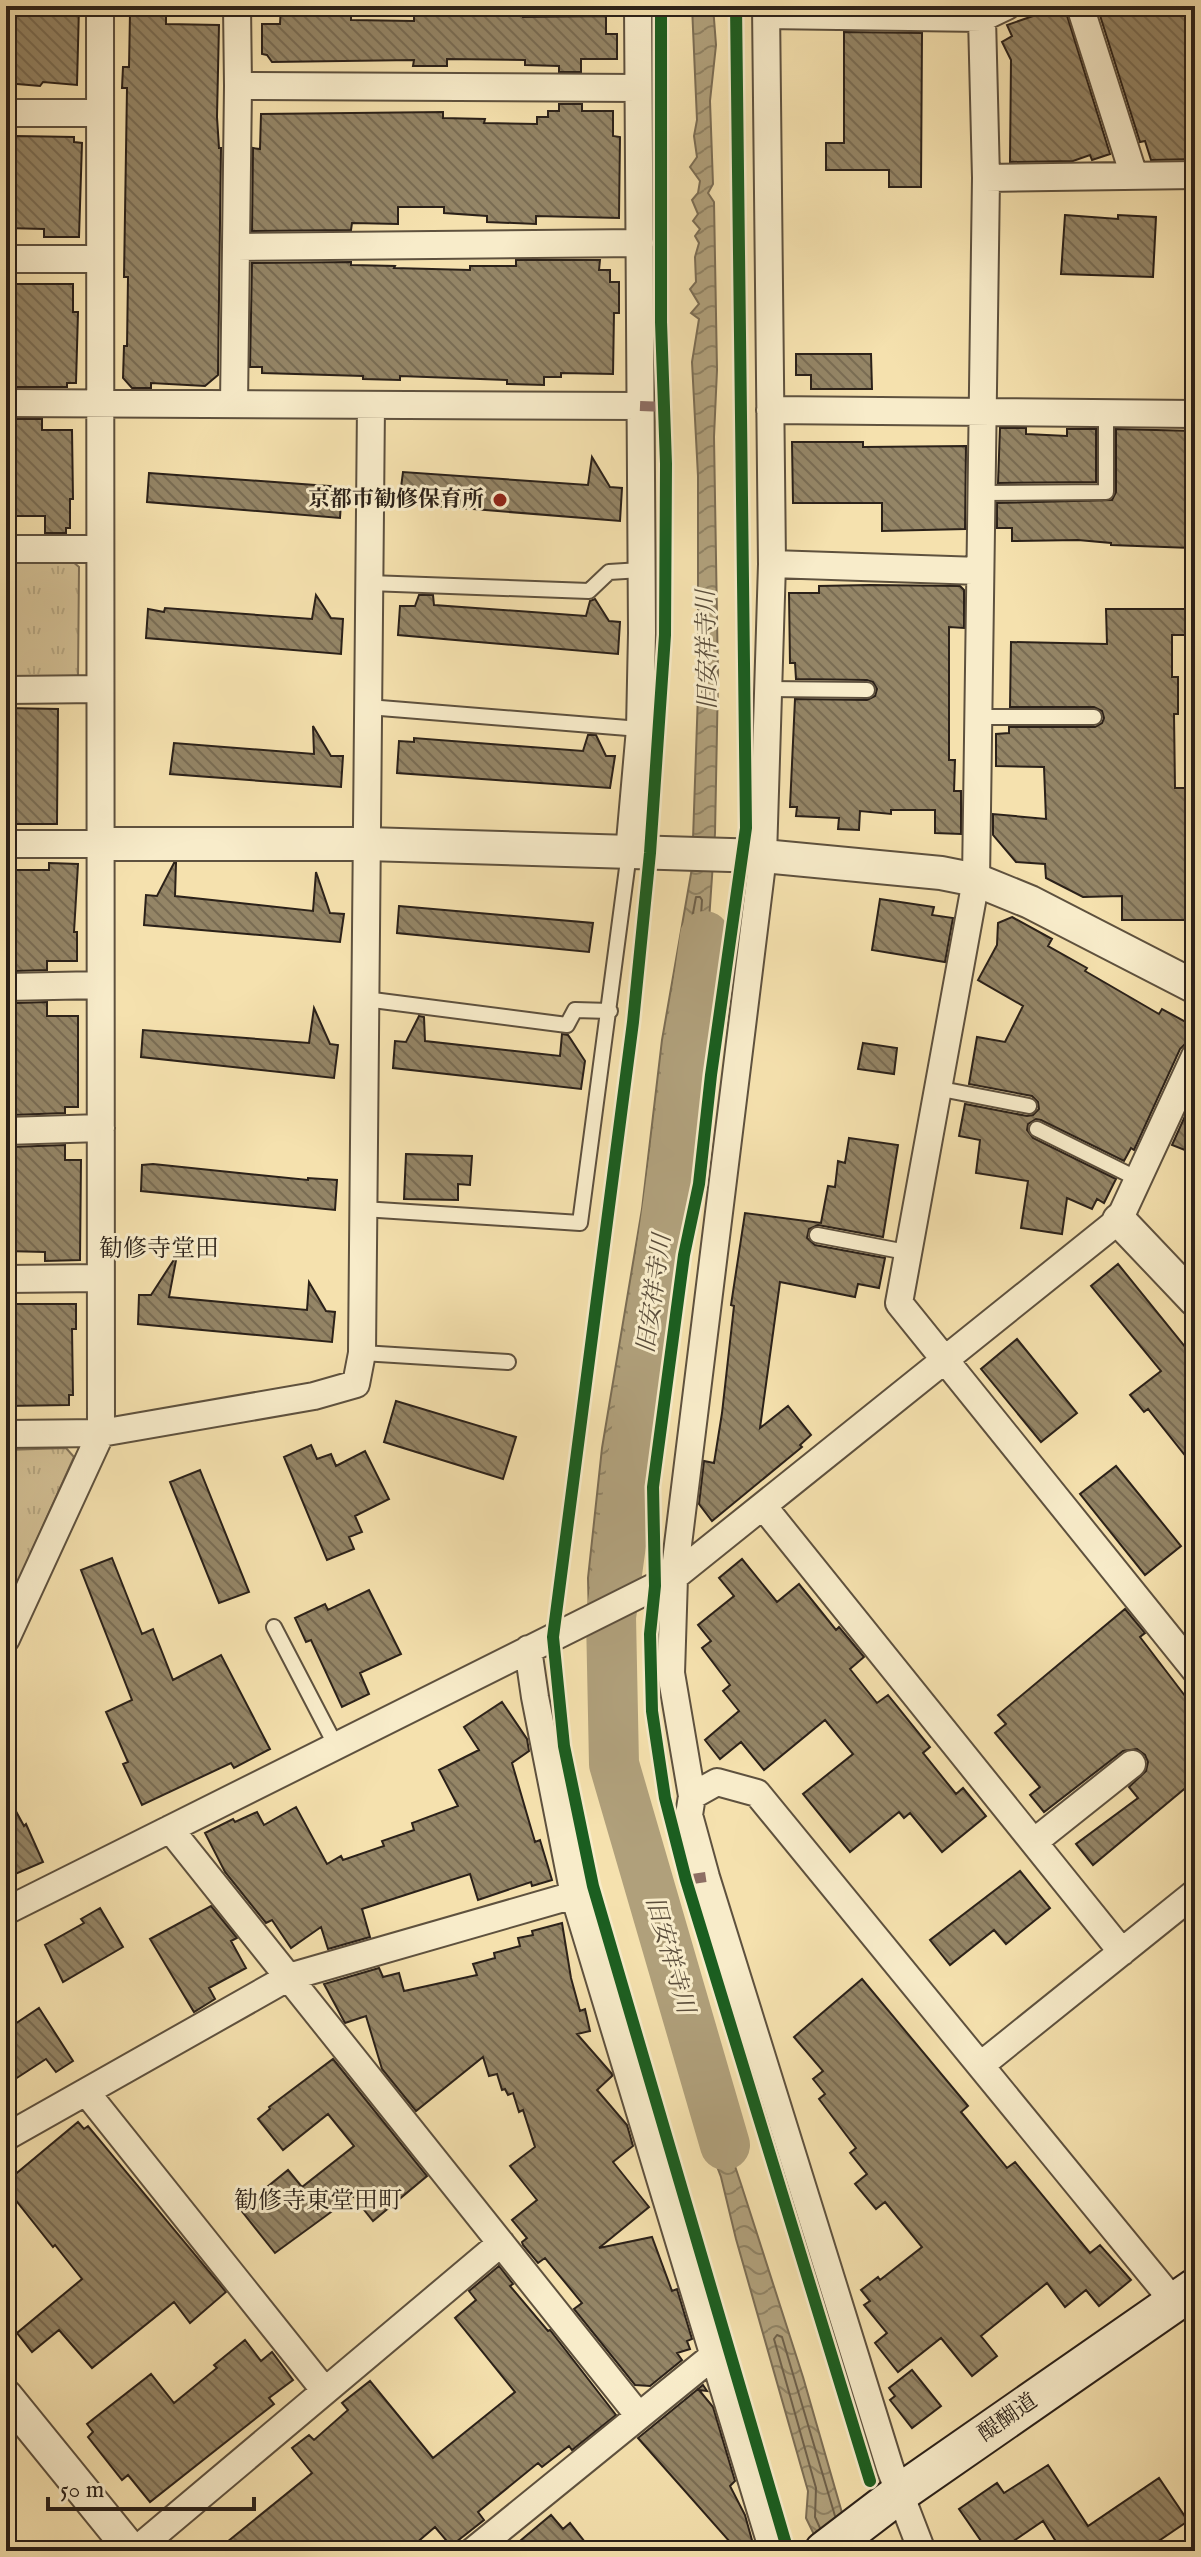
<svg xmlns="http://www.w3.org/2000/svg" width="1201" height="2557" viewBox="0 0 1201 2557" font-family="'IM FELL English','Noto Serif JP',serif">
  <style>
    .park { fill: url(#park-tufts); stroke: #7f7057; stroke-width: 2 }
    .water { fill: url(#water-waves); stroke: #7b6d54; stroke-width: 2 }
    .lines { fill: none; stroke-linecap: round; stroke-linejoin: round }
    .shore { stroke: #6e604a; stroke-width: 2 }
    .river { stroke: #b0a07b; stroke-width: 50 }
    .building { fill: url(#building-back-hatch); stroke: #2b2119; stroke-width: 2 }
    .service-casing { stroke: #5e513e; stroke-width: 18 }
    .minor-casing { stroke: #5e513e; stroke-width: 30 }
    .tertiary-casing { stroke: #5e513e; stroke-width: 36 }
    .secondary-casing { stroke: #2b2119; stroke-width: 42 }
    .service { stroke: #f8ecca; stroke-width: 14 }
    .minor { stroke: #f8ecca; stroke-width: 26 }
    .tertiary { stroke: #f8ecca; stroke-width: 32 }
    .secondary { stroke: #f8ecca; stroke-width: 38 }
    .quiet { stroke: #8d6e63; stroke-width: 10; stroke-dasharray: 20 10; stroke-linecap: butt }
    .cycleway-casing { stroke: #f8ecca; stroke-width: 17 }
    .cycleway { stroke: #1b5e20; stroke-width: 12 }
    .poi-dot { fill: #8f2418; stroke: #f8ecca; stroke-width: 3 }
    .labels { text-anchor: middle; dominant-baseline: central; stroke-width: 6; stroke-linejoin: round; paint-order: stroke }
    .poi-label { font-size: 22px; font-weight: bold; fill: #2b2119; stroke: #f8ecca; text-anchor: end }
    .street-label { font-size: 22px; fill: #2b2119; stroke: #f8ecca }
    .water-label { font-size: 24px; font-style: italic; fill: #5a4d3b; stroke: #f8ecca }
    .neighbourhood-label { font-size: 24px; fill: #2b2119; stroke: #f8ecca }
  </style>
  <defs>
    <pattern id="park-tufts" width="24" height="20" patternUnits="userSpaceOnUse" patternTransform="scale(2)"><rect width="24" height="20" fill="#d3c095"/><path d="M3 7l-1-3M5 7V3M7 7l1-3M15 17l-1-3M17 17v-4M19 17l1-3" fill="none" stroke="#b5a580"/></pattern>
    <pattern id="water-waves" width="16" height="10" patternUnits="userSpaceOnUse" patternTransform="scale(2)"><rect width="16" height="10" fill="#b0a07b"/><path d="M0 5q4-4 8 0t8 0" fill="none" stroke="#8f8264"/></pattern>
    <pattern id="building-back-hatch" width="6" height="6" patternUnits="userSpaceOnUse" patternTransform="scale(2)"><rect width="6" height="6" fill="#948566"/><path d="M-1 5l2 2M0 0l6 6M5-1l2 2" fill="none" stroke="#796c53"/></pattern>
  </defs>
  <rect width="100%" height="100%" fill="#f5e1ae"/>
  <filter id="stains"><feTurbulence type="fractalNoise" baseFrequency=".0025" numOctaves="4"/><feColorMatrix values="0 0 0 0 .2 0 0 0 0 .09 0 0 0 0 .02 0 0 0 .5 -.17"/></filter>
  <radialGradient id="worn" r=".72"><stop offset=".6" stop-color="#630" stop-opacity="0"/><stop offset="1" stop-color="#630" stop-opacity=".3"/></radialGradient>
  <path class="park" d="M6,561H72L79,567L78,676L72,683L6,682Z
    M66,1448L74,1457L16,1586L6,1579V1450Z"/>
  <path class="water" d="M692,6H713L716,45L710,101L713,184L708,193L714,202L717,370L714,437L718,678L715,833L705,979L680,1047L675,1149L660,1193L616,1502L606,1645L618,1730L619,1802L635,1868L741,2184L803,2377L853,2551H822L806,2518L808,2491L736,2239L721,2177L686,2085L680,2048L667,2014L661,1986L635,1914L599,1766L590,1662L588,1578L602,1448L642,1209L662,1040L692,868L698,694V476L692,362L699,319L691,313L699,304L690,289L696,282L695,257L699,243L695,236L700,229L693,221L698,214L692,200L698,193L700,181L690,167L697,157L694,136L697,120Z"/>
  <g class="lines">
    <path class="shore" d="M696,897H700L702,900L697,977L682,1018L677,1020L674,1015Z
      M663,1114L669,1117L667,1147L664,1157L660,1159L656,1155Z
      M820,2528L815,2517L816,2488L774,2339L777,2335L782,2337L835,2516"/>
    <path class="river" d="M705,936L611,1617L614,1764L725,2145"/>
  </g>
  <path class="building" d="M6,6H79L77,85L43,82L40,86L6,83Z
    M138,6H166V24L219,25L217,117L219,148H221L218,375L205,386L151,383V388H132L123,378L124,346H127L128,277H124L127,88H122L123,67H129L130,13H138Z
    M281,6H351V20L414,21V6H523V17L606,16V34H617V59H581V72H559V66L525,65V60L447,59V66H413L414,60L272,62L267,55L262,54V24H280Z
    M1062,6H1064L1110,154L1092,160L1090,155L1073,161L1010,162L1011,60L1002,42L1012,36L1007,25Z
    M1097,6H1195V159L1151,160L1145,141L1140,142Z
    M844,32L922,33L921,187H889V170H826V143H844Z
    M559,104H582V111H613V136L620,137L619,218L536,216V224L487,222V216L444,213V207H398V224L352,223L351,230L252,231L253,148L260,149L261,114L443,112V118L485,119L484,123L537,124V117H548V111H559Z
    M16,136L74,137V142L82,143L79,237H44V229L6,228V139L16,140Z
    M1065,215L1118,219V215L1156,217L1153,277L1061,274Z
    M516,260H600L599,270H610V282H619V313H614L613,374L561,373V377H544V385L507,384V380L400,376V380L363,379V376L262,373V367H250L252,263L351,262V265L395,266L394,268L470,270V266H516Z
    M6,284H73V312H78L76,383H67V387H6Z
    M796,354H871L872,389H811V375H796Z
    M6,419H42V430H72L73,499H70V528H66V533H45V516H6Z
    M1000,428H1026V434L1067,436V429H1096V482L998,483Z
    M1116,429L1195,431V520H1192L1191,548L1111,545V543L1078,540L1012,541V528H997V503L1112,500L1116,492Z
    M792,442H863V447L966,446L965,529L882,531V503H793Z
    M592,457L610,487L622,488L620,521L399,503L403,472L588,485Z
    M149,473L342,487L340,518L147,502Z
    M870,585L960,586L964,590V628L949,627V760H955L954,791H961V834L935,833V810H891V814L860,811L859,830L838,829L839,818L796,816L797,807H790L795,699L867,700L875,696L877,689L873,682L867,680L796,679L795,663H790L789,593H819V586Z
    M316,595L331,618L343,619L341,654L146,638L148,609L164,612L165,608L312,619Z
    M419,595H433L434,605L586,616L590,601L595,599L609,621L620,622L618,654L398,635L400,606H415Z
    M1106,609H1186V635H1172V677H1178V714H1174L1175,788H1186L1187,836H1195V894H1191V920H1122V896L1083,897L1046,878L1045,864L1016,862L993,835V814L1046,819L1044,767L996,766V734L1009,733V727H1095L1102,723L1104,718L1102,711L1094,707H1010L1011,642L1107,644Z
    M6,708L58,709L57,824H6Z
    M313,726L331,756H343L341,787L170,774L174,743L314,754Z
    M588,735H596L606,756H615L610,788L397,773L399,741L414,742V738L583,751Z
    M49,863L78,864L74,932H77V961H47V970L16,971V961H6V870H49Z
    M174,863H176L175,896L313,911L316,872L330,913L344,914L340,942L144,925L146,895L157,896Z
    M880,899L934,907L932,915L953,918L945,962L872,950Z
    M399,906L593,923L589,952L397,933Z
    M1012,917L1052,939L1048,946L1087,968L1085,971L1159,1014L1162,1009L1195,1027V1040L1186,1043L1180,1049L1134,1150L1131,1148L1124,1161L1041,1120L1036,1119L1028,1124L1027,1130L1033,1138L1116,1179L1104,1203L1097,1199L1092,1209L1067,1198L1062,1234L1021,1228L1028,1181L976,1173L980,1140L959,1136L965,1104L1027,1116L1033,1115L1039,1109L1038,1102L1032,1096L969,1084L977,1037L1005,1042L1023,1006L978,980L997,945L998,923Z
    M47,1002V1016H78V1107H65V1113L13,1115V1105L6,1104V1016H16V1003Z
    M314,1008L330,1044L338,1045L334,1078L141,1057L143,1030L309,1043Z
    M419,1016L424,1017L425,1041L560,1056L562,1034L568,1035L585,1061L581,1089L393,1068L395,1041L406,1042Z
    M863,1043L897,1048L894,1074L858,1069Z
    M1195,1094V1154L1172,1145Z
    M849,1138L898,1145L883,1237L818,1225L809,1229L807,1238L815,1245L885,1258L879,1288L858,1284L855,1297L780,1282L760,1428L788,1406L811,1435L800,1445L802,1447L712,1521L699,1504L704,1461L714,1463L722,1413L734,1306L731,1305L745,1213L821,1223L828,1186L835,1187L838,1161L845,1163Z
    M65,1145V1160H81L80,1260L45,1261V1252L6,1251V1159H11V1147Z
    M406,1154L472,1156L470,1185L458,1184V1200L404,1199Z
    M153,1164L308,1180V1178L337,1180L335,1210L141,1191L142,1165Z
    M177,1255L169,1297L307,1310L309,1282L326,1311L335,1312L332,1342L138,1324L139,1295H151Z
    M1118,1264L1195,1359V1468L1148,1409L1144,1412L1130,1395L1161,1371L1091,1286Z
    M6,1304H76V1329H72L73,1395H69V1405L6,1406Z
    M1017,1339L1077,1413L1041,1442L981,1369Z
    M396,1401L516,1437L503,1479L384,1442Z
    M311,1445L317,1459L331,1454L336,1466L365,1451L389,1499L355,1516L362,1532L349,1537L354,1549L327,1560L284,1457Z
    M1116,1466L1181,1546L1145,1575L1080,1494Z
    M200,1470L249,1592L219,1603L170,1482Z
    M112,1558L142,1634L153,1629L173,1680L221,1655L270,1749L234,1768L231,1763L142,1805L123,1764L128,1762L106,1712L132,1700L81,1570Z
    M742,1559L777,1602L799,1584L836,1630L839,1627L864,1657L850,1669L877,1703L888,1695L930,1747L923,1753L956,1794L963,1788L986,1816L942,1852L910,1813L904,1818L899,1812L850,1852L803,1794L853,1754L825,1720L764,1770L741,1742L720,1759L705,1740L739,1711L723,1691L730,1685L702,1648L711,1641L698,1625L734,1596L719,1578Z
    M369,1590L401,1654L360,1673L369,1694L342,1707L311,1640L306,1642L295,1618L325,1604L328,1610Z
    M1125,1609L1145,1633L1140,1637L1195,1709V1780L1093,1865L1076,1844L1138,1798L1129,1787L1146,1771L1148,1762L1145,1755L1137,1749L1123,1751L1044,1812L1030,1795L1040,1787L995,1733L1006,1724L998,1715Z
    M502,1702L527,1739L529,1751L512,1763L535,1842L540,1840L552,1880L532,1886L531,1882L478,1900L470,1874L362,1909L370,1937L328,1949L321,1927L291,1948L272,1920L266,1923L225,1872L205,1833L233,1819L235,1822L257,1812L264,1825L296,1807L327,1864L341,1856L343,1860L384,1846L382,1841L414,1830L412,1823L458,1806L439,1770L479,1750L464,1727Z
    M6,1793L24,1826L26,1824L43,1862L6,1878Z
    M1020,1871L1050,1908L1006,1944L994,1930L950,1965L930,1940Z
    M211,1906L237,1938L231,1941L246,1968L209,1988L215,1999L194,2012L150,1939Z
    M100,1908L123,1947L63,1982L45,1945L84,1923L81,1919Z
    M562,1923L571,1978L580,2011L585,2009L590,2031L577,2034L612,2074V2076L597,2090L627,2125L633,2146L613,2162L649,2207L599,2248L652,2237L672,2291L677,2289L692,2339L687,2341L690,2349L677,2353L682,2360L650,2386L635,2385L574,2309L582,2303L545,2258L538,2263L523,2245L522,2242L527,2238L512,2220L537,2200L510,2166L535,2147L523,2110L519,2112L513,2093L508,2095L505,2089L502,2090L497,2074L489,2076L483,2057L416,2111L382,2069L366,2016L345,2023L324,1984L379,1968L383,1977L399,1973L404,1991L477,1975L473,1964L495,1958L494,1953L520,1946L518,1938L533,1935L532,1931Z
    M862,1979L968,2106L961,2112L1007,2168L1015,2162L1090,2253L1100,2245L1131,2280L1099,2306L1086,2290L1065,2307L1047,2283L981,2336L997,2356L972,2376L941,2338L898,2372L875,2343L887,2333L864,2305L870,2301L861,2290L878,2277L880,2280L922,2247L885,2202L876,2209L855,2184L867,2174L850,2153L856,2148L819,2099L825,2094L813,2079L823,2071L794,2037Z
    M39,2008L73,2061L56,2072L46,2059L6,2085V2030Z
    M333,2059L427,2176L373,2221L353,2196L275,2253L240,2209L288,2170L302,2187L354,2146L328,2114L283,2150L258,2119L270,2109L269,2107Z
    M78,2122L84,2129L88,2126L226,2292L190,2323L174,2302L92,2368L59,2330L32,2352L17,2333L82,2279L55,2245L53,2247L6,2188V2182Z
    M499,2266L513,2284L510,2286L548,2331L550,2330L616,2415L572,2450L569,2446L542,2467L538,2463L478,2512L484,2520L451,2546L435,2527L407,2551H216L312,2473L292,2448L309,2435L314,2440L348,2410L342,2403L370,2381L433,2458L515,2392L455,2318L476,2300L469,2291Z
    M245,2340L261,2361L272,2352L293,2380L269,2398L274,2404L150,2502L128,2475L122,2480L88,2437L93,2432L87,2424L151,2374L174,2403L217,2368L214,2365Z
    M912,2370L941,2406L912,2428L890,2400L895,2396L889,2388Z
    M703,2385L707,2391L699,2390L713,2407L735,2481L730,2486L745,2515L755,2551H738L638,2438Z
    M1048,2465L1088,2526L1159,2478L1188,2521L1144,2551H1062L1043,2521L999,2551H988L959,2509L997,2483L1004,2493Z
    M551,2515L563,2529L570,2523L592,2551H508Z"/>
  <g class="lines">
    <g class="service-casing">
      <path id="service" d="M981,493L1106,492V413
        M369,583L589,591L609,572L641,570
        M768,689L867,690
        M368,707L640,729
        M978,717H1094
        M365,999L567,1025L575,1010L610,1011
        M936,1088L1029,1106
        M1037,1129L1138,1179
        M363,1209L580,1223L629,853
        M817,1235L906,1252
        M362,1353L508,1362
        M274,1627L336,1746"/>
    </g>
    <g class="minor-casing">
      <path id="minor" d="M766,6L772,564L763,856L674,1577L671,1673L692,1796L689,1815L706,1877L890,2468L922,2551
        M1080,6L1134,176
        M766,15L982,18L1007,6
        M982,18L986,178L976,880L899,1303L1195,1670
        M238,86L638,88
        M6,113H100
        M986,178L1195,175
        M237,247L640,243
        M6,259H100
        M6,403L640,406
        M234,404L238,86L237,6
        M770,410L1195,414
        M6,549H100
        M772,564L980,571
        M6,690L100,689
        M6,844H100
        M629,853L640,729L642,633L638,6
        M6,987L100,985
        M6,1131L101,1128
        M6,1279L100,1278
        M6,1434L101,1433L314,1396L356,1384L362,1353L371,405
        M763,1506L1122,1952
        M6,1639L101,1433L100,6
        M528,1649L535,1697L574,1895L773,2551
        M692,1796L717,1782L757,1793L1174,2302
        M170,1829L639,2416
        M1034,1842L1132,1764
        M6,1911L674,1577L1119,1220L1195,1056
        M981,2065L1195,1893
        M86,2092L325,2391
        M6,2137L289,1977L574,1895
        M135,2551L501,2243
        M473,2551L713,2356"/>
    </g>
    <g class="tertiary-casing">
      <path id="tertiary" d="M100,844H367L763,856L941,873L976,880L1030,902L1195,987
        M1119,1220L1195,1300
        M6,2396L132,2551"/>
    </g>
    <g class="secondary-casing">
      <path id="secondary" d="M824,2551L900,2493L1195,2288"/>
    </g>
    <use href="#service" class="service"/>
    <use href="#minor" class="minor"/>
    <use href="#tertiary" class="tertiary"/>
    <use href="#secondary" class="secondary"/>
    <path class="quiet" d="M640,406L663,407
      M686,1880L706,1877"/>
    <g class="cycleway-casing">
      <path id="cycleway" d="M661,6V322L666,464L665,635L650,853L633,1022L553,1637L564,1746L593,1886L788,2551
        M736,6L746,828L711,1075L699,1184L684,1255L653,1487L655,1586L650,1634L652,1711L665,1798L686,1880L870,2481"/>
    </g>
    <use href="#cycleway" class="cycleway"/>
  </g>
  <circle class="poi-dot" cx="500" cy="500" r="8"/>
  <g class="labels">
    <g class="poi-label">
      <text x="484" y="500">京都市勧修保育所</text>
    </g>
    <g class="street-label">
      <text transform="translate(1008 2418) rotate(-35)">醍醐道</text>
    </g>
    <g class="water-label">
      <text transform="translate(708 650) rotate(-91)">旧安祥寺川</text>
      <text transform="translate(655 1294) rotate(-82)">旧安祥寺川</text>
      <text transform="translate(669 1955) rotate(74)">旧安祥寺川</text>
    </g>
    <g class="neighbourhood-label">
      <text x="159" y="1249">勧修寺堂田</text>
      <text x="318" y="2201">勧修寺東堂田町</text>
    </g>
  </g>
  <rect width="1201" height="2557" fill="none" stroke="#f5e1ae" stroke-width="32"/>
  <rect x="8" y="8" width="1185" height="2541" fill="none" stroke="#2b2119" stroke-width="4"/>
  <rect x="16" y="16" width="1169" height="2525" fill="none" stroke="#2b2119" stroke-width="2"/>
  <path d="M48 2497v12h206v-12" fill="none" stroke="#2b2119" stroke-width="4"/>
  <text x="60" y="2497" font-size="24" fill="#2b2119" stroke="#f8ecca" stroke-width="6" paint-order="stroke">50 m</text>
  <rect width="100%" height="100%" filter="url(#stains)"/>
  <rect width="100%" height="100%" fill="url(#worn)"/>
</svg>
